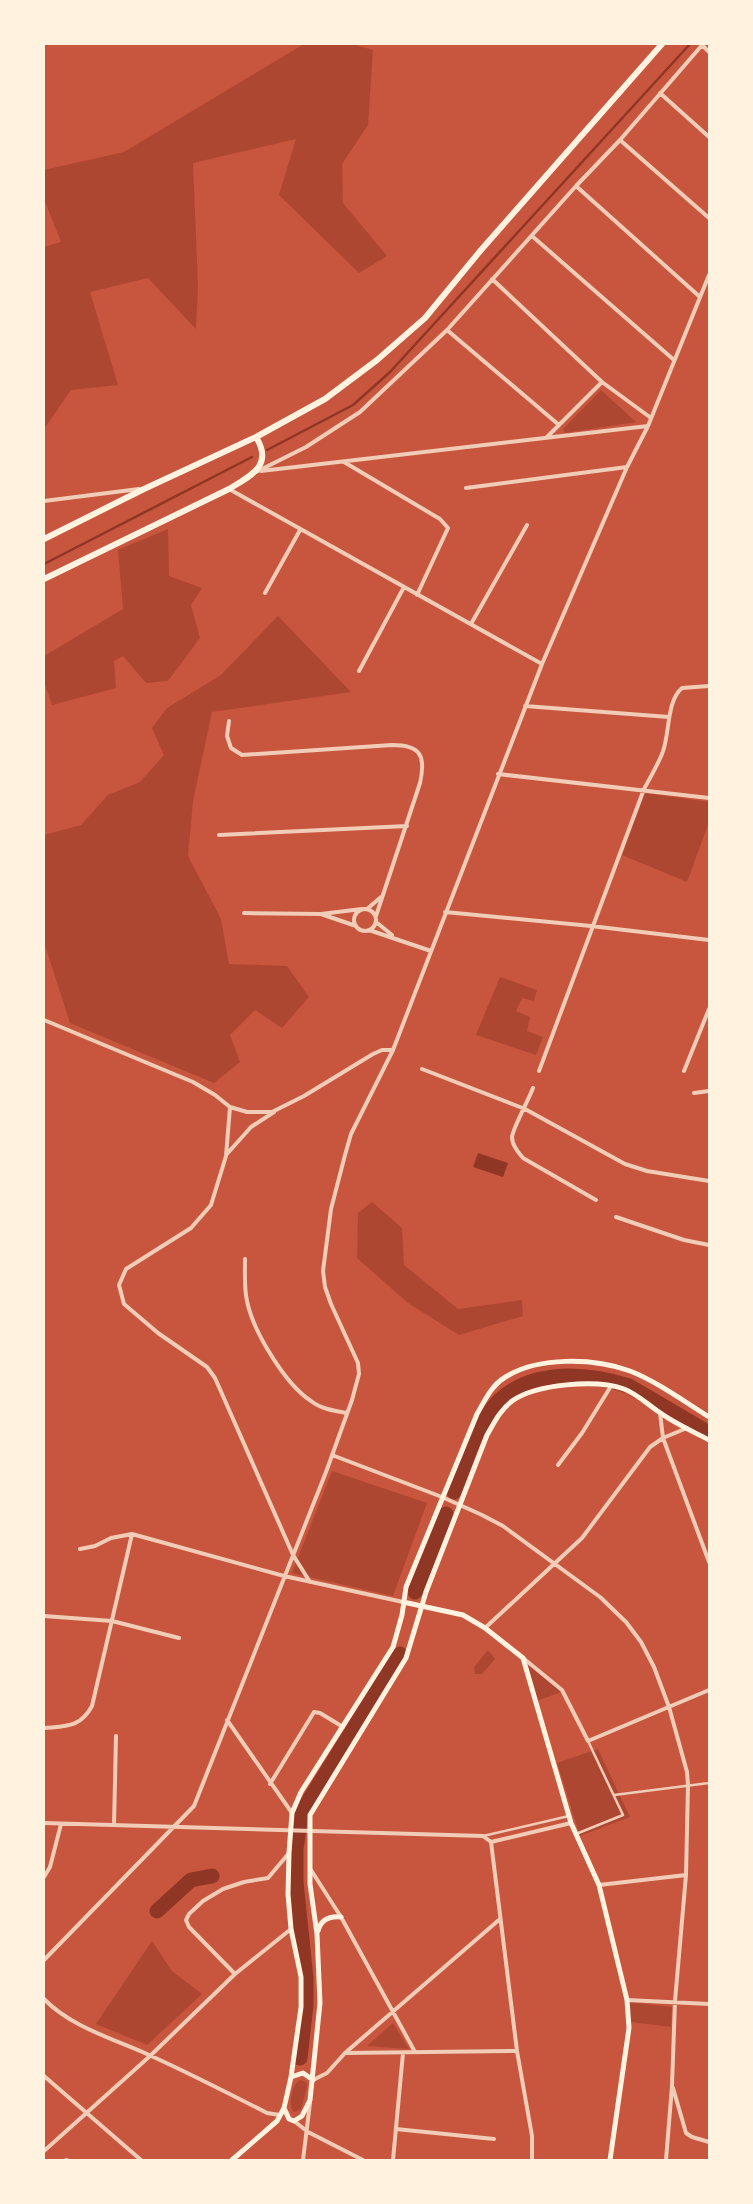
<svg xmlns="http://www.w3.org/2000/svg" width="753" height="2204" viewBox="0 0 753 2204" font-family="'Fira Sans Condensed',sans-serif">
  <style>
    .green { fill: #ae4732 }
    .water { fill: #8f3625 }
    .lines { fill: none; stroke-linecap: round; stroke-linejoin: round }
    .stream { stroke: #8f3625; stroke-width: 2.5 }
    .river { stroke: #8f3625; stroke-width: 15 }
    .pedestrian { stroke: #f1ccb7; stroke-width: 2.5 }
    .minor { stroke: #f1ccb7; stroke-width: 4 }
    .secondary { stroke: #fff3e0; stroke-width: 5 }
    .trunk { stroke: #fff3e0; stroke-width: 6 }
  </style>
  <rect width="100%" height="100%" fill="#c8553d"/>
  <path class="green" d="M304,44H352L373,50L368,125L342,164L343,203L387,256L359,273L279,195L296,139L193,163L198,286L196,329L148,278L90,292L118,385L71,390L44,429V247L61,242L44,199V170L124,152Z
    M601,390L636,422L565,433L563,429Z
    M168,529L169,576L202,588L191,605L200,638L168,681L146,683L123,656L114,661L116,688L52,705L44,682V656L123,609L118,550Z
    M278,616L351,692L212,712L193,801L188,856L221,919L229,964L287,966L309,997L282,1028L255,1010L230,1035L240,1062L214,1083L70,1023L44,942V835L81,825L108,795L140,782L164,755L152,728L167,708L221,675Z
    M645,793L709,802V822L687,882L622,855Z
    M500,977L537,990L534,1001L522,998L516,1011L530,1017L527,1031L543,1037L536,1055L476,1035Z
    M372,1202L402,1228L404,1265L458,1309L522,1300L523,1316L459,1335L408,1303L357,1258L358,1213Z
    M332,1471L427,1503L393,1596L292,1573Z
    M488,1650L495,1659L482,1674H475L474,1667Z
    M527,1663L561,1692L537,1701Z
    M598,1749L630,1817L580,1836L557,1763Z
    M152,1941L172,1971L202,1994L147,2045L96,2024Z
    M628,2002L672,2007L671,2027L631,2022Z
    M393,2023L409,2049L367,2046Z
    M300,2080L306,2082L307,2087L301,2109L295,2112L292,2110C289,2102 292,2084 300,2080Z"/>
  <path class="water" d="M478,1153L508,1163L503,1177L473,1167Z"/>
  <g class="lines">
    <path class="stream" d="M267,450L353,405L390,372L690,44
      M44,564L252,457"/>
    <path class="river" d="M454,1492C464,1467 473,1437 488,1414C519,1368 581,1371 629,1386L709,1433
      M415,1592L446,1514
      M157,1911L191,1880L212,1876
      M300,2058L306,2005V1978L296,1882V1849L301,1813L400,1654"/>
    <path class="pedestrian" d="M614,1795L709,1783
      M576,1834L623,1815L588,1741
      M483,1836L569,1816"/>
    <path class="minor" d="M702,45L709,52
      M660,93L709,137
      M620,140L709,218
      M576,186L700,297
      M532,236L674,360
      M492,279L602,382L651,418
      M447,330L559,425
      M547,437L602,382
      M344,462L440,519L448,528L417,595
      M261,471L648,426
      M256,472L306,447L360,412L447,330L576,186L620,140L703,44
      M466,488L627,467
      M229,489L542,664
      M44,501L139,489
      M265,593L300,530
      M471,624L527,525
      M359,671L404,587
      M525,706L669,717
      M229,721L227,736L231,748L242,755L392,745C421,745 426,756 420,783L376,916
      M498,774L709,798
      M219,835L407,826
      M367,909L381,897
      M354 920a11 11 0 1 1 22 0a11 11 0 1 1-22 0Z
      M445,912L591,926L709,940
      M244,913L321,914L362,909
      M321,914L356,926
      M376,922L392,935
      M369,930L431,951
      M44,1020L193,1082L215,1095L230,1107L226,1156L211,1205L191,1228L126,1269L119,1285L124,1304L158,1333L207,1367L215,1378L293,1555L310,1582
      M422,1069L525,1109L625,1164L647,1171L709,1181
      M539,1071L644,789C650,778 657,766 662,754C670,736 666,701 682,688L709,686
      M684,1071L709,1009
      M533,1088C529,1099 513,1128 512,1137C512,1145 518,1152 523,1158L596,1200
      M694,1093L709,1091
      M230,1107L247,1112H272L304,1096L373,1054L382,1050H393
      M226,1155L251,1127L274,1112
      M616,1217L684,1240L709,1245
      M245,1259C245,1273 244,1288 247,1301C253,1331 285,1384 311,1401C321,1409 335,1411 347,1413
      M660,1413L663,1438L709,1562
      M332,1455L442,1497L482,1515L503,1526L600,1597L626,1622L641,1642L654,1667L669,1707L687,1772L688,1785L686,1875L675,2001L672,2086L666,2160
      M558,1465L582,1433L611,1386
      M80,1549L95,1546L111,1538L132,1534L284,1576L403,1602
      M44,1616L112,1621L179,1638
      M485,1628L582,1538L650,1447L663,1438L687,1428
      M523,1658L562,1690L588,1741L709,1690
      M227,1720L292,1813
      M44,1728C66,1726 80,1728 92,1706L132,1534
      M270,1784L314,1712L320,1713L343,1727
      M44,1823L483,1836L491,1842
      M114,1825L116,1736
      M491,1842L517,2051L532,2136V2160
      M491,1842L571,1823
      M311,1870L341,1917L415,2052
      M44,1877L50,1867L61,1824
      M599,1885L686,1875
      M44,1960L194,1806L326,1472L352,1400L359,1374L358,1363L331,1304L325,1287L323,1271L331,1209L345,1155L351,1134L393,1050L542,664L627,467L648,426L709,275
      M235,1974L189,1927L186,1920L189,1914L203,1901L223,1889L244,1882L268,1878L289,1853
      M44,1999C71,2027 114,2039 149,2055C189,2073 228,2093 267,2113L280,2115
      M627,2000L709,2004
      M345,2053L517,2051
      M44,2076L141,2160
      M313,2080L327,2073L345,2053L500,1919
      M673,2088L686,2133L692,2137L709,2142
      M294,2121L308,2132L363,2160
      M396,2129L494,2139
      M44,2151L150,2056L235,1974L291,1929
      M66,2160H67
      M303,2160L310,2103
      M393,2160L403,2053"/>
    <path class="secondary" d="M403,1602L463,1615L485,1628L523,1658L571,1823L599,1885L627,2000L629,2028L610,2160
      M318,1931C321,1919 330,1916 341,1917
      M291,2077L301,2007V1977L291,1929L288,1894L289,1853L292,1813L301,1792L393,1647L402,1615L406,1587L477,1414C484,1402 491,1386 504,1378C537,1356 594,1358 630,1371C656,1381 685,1402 709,1417
      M313,2080L303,2073L291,2077L284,2108L289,2119L294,2121L302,2116L310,2100L320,2003L317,1934L310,1884V1815L406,1658L426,1592L487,1435C494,1423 500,1410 512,1401C536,1384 596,1379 624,1389C637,1394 647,1404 659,1412C674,1423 692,1431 709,1440
      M232,2160L277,2121L284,2108"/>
    <path class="trunk" d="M44,539L144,489L256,437L325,399L377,360L425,318L481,250L662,44
      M44,579L229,489C250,476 274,466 256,437"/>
  </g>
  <rect width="753" height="2204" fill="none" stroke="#fff3e0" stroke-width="90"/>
</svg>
